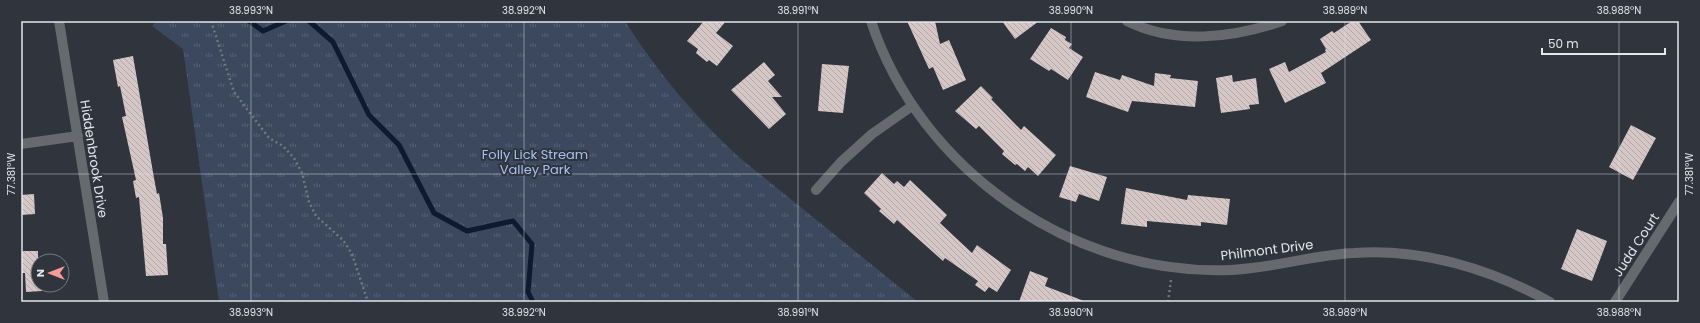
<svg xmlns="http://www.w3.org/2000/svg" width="1700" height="323" viewBox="0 0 1700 323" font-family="Poppins,sans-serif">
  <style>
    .grass { fill: url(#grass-tufts) }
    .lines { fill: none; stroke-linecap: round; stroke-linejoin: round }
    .stream { stroke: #0d1a30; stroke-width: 5 }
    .building { fill: url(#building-back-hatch) }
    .path { stroke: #73777f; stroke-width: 2.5; stroke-dasharray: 2 3; stroke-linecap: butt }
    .minor { stroke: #66696d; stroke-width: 10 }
    .ticks { fill: none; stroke: #e3e6ec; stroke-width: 1; stroke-opacity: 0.45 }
    .labels { text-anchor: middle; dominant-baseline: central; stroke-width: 4; stroke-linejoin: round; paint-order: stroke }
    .park-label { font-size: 13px; fill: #a5c2f3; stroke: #2f343d }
    .street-label { font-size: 13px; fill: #e3e6ec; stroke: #2f343d }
    .neatline { fill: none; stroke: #e3e6ec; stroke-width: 1.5 }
    .ticks-label { font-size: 10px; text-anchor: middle; fill: #e3e6ec }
  </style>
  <defs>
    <pattern id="grass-tufts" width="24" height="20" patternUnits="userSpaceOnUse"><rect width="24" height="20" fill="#3b485d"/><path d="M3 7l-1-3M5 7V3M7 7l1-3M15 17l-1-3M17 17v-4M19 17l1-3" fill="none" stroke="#576274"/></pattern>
    <pattern id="building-back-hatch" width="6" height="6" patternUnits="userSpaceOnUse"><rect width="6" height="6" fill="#d6c7c7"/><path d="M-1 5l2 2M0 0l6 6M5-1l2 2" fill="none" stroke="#b2a6a7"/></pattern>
  </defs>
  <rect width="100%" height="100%" fill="#2f343d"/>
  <path class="grass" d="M156,21H625C658,73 695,117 740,158L918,302H219L183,49L152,26Z"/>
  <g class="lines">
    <path class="stream" d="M249,21L263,31L286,21
      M309,21L333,42L369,115L399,145L434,213L467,231L513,221L532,244L528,292L533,302"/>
  </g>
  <path class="building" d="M704,21H726L716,33L733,46L717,66L709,60L707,62L696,53L698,49L687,41Z
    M907,21H935L940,44L949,40L966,80L943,90L933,67L929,69Z
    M1002,21H1039L1015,39Z
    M1352,21H1358L1371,40L1321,73L1326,83L1285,103L1269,69L1285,62L1289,72L1326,52L1325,50L1326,49L1320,39L1332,31L1334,33Z
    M1051,28L1066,37L1065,40L1072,44L1069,48L1083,57L1068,80L1051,69L1049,71L1030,59Z
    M133,56L154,178L157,194L159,193L163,218V244H166L168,275L146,276L139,197L136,198L133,181L136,180L122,117L126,116L120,86L118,87L113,60Z
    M764,62L775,75L768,81L782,97H772L786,114L769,129L731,90Z
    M822,64L849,66L843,113L818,111Z
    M1095,72L1120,80L1122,75L1154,86L1155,73L1171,75L1170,78L1198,81L1195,107L1132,101L1128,112L1086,97Z
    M1232,75L1233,82L1256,78L1259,104L1249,105L1250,109L1221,113L1216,78Z
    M981,86L993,98L991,99L1021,130L1024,126L1056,155L1038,176L1028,167L1025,171L1017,164L1015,165L1002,154L1004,151L979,126L976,129L955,111Z
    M1631,125L1656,138L1633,180L1609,167Z
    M1070,166L1107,177L1099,201L1079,194L1076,202L1059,197Z
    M882,173L894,184L897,181L904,187L910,180L947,215L940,223L972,253L977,245L1011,270L997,292L989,287L985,292L975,285L978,281L945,258L943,261L897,220L894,224L879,211L881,209L864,193Z
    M1126,188L1187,200L1188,195L1230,199L1227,225L1201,222V226L1147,221V227L1121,224Z
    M34,194L35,214L21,215V195Z
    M1577,229L1607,241L1592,281L1561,269Z
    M21,251H38V259H42V261H38V285H42V291L26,292L25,273H22Z
    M1030,271L1048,278L1045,286L1084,301V302H1019Z"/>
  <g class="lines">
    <path class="path" d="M211,21L234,92L269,138L283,146L294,158L302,173L309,202L316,216L343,240L352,254L368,302
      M1168,302L1171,280"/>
    <path class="minor" d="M59,21L104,302
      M871,21C920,170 1074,277 1231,270C1273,268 1313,255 1354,253C1422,248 1491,269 1550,302
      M1127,21C1175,45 1233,38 1282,21
      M21,144L78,136
      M816,190L841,162L872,134L912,106
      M1615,302L1679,202"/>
  </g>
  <path class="ticks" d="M251,21V302M524,21V302M798,21V302M1071,21V302M1345,21V302M1619,21V302M21,174H1679"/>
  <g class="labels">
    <g class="park-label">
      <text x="535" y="154">Folly Lick Stream<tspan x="535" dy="15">Valley Park</tspan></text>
    </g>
    <g class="street-label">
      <text transform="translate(94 159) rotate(81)">Hiddenbrook Drive</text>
      <text transform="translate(1636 245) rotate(-57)">Judd Court</text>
      <text transform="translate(1267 250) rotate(-7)">Philmont Drive</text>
    </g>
  </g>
  <rect width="1700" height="323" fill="none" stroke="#2f343d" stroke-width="44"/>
  <g transform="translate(50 273) rotate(270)"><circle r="19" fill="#2f343d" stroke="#777b83"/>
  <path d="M0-3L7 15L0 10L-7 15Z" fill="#f59b99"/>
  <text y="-6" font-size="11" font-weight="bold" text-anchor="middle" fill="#e3e6ec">N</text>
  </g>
  <path d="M1542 48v6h123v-6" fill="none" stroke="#e3e6ec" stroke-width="2"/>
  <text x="1548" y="48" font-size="12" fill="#e3e6ec" stroke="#2f343d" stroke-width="3" paint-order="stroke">50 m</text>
  <rect x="22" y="22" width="1656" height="279" class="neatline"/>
  <g class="ticks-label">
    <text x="251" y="14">38.993°N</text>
    <text x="524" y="14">38.992°N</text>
    <text x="798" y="14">38.991°N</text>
    <text x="1071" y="14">38.990°N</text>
    <text x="1345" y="14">38.989°N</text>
    <text x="1619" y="14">38.988°N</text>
    <text transform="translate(1689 174) rotate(-90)" y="4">77.381°W</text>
    <text transform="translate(11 174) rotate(-90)" y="4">77.381°W</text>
    <text x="251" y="316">38.993°N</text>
    <text x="524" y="316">38.992°N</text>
    <text x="798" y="316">38.991°N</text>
    <text x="1071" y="316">38.990°N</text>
    <text x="1345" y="316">38.989°N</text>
    <text x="1619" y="316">38.988°N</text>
  </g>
</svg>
